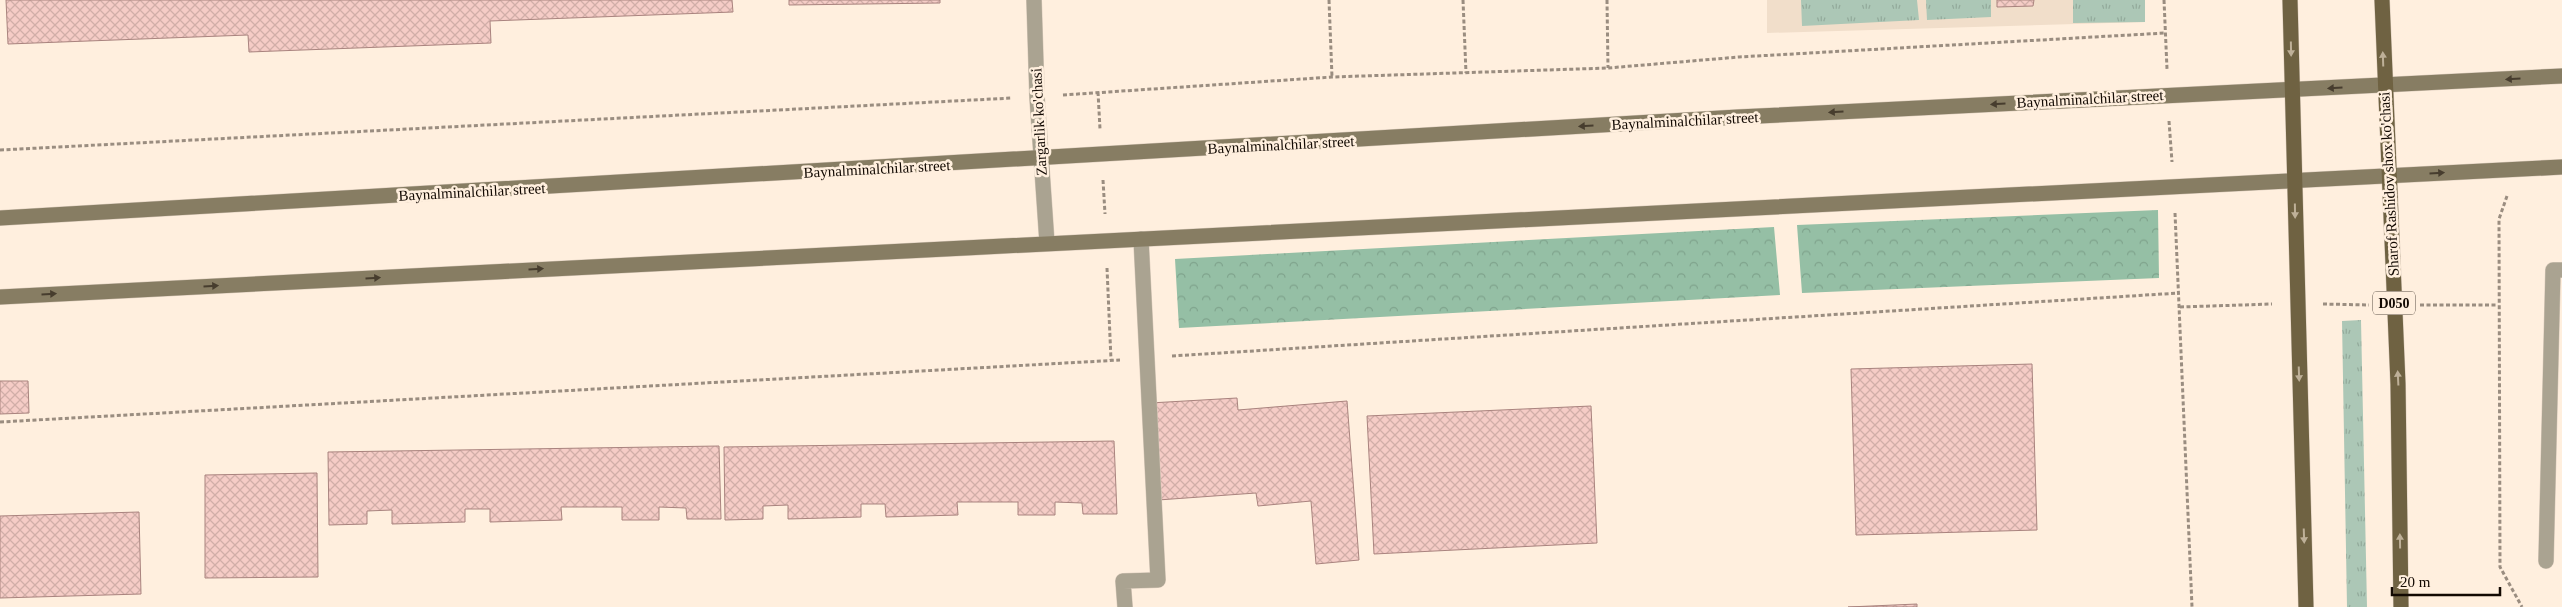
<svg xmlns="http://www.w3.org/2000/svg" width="2562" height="607" viewBox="0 0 2562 607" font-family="Georgia,serif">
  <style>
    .built { fill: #f1deca }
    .grass { fill: url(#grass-tufts) }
    .forest { fill: url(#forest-crowns) }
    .building { fill: url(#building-cross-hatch); stroke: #a9837e }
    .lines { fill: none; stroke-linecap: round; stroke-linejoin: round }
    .lane-casing { stroke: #d9cabb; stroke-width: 16 }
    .street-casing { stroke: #d9cabb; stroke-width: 16 }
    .secondary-casing { stroke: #d9cabb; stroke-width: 16 }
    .primary-casing { stroke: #d9cabb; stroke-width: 16 }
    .path { stroke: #9a8d80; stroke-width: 3; stroke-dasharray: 4 2.5; stroke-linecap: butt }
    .lane { stroke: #aaa391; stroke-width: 15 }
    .street { stroke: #aaa391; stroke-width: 15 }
    .secondary { stroke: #877d63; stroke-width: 15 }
    .primary { stroke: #6f6242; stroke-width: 15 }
    .oneway { fill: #beb098 }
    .oneway2 { fill: #473d2e }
    .labels { text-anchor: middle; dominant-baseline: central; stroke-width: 5; stroke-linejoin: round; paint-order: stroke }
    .shield { fill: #ffefde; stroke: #594e44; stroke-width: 1 }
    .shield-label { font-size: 14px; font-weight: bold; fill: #120902 }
    .street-label { font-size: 15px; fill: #120902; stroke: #ffefde }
  </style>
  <defs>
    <pattern id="grass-tufts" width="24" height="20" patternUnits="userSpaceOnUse" patternTransform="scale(1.25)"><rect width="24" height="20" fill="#acc7b6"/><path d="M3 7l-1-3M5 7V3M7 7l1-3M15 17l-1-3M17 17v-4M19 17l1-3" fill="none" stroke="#93aa9b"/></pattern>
    <pattern id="forest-crowns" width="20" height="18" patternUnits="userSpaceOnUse" patternTransform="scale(1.25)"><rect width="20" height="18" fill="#95bfa5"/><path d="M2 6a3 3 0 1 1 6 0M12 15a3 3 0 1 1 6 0" fill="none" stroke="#7fa38c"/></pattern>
    <pattern id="building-cross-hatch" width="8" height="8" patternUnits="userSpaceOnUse" patternTransform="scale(1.25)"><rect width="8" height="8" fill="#f5ccc6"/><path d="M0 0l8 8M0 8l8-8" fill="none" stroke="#d1aea8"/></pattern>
  </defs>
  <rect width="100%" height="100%" fill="#ffefde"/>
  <path class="built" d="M1767,0H2145V22L1767,33Z"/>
  <path class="grass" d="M1801,0H1917L1919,20L1802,26Z
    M1926,0H1991V17L1927,20Z
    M2073,0H2145V22L2073,23Z
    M2361,320L2367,607H2347L2342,321Z"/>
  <path class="forest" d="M2158,210L2159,278L1802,293L1797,225Z
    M1774,227L1780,295L1179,328L1175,259Z"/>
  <path class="building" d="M6,0H732L733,12L490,21L491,43L249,52L248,35L8,44Z
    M789,0H940V3L789,5Z
    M1997,0H2034L2033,6L1997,7Z
    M2032,364L2037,530L1856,535L1851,369Z
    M0,381H28L29,413L0,414Z
    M1237,398L1238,410L1347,401L1359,560L1316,564L1311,501L1258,506L1256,493L1158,500L1150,403Z
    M1591,406L1597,543L1374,554L1367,416Z
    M1114,441L1117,514H1083L1082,503L1055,502V515H1018V502H957L958,515L886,517L885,504H861V517L788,519V505L763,506V519L725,520L724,447Z
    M719,446L721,519H687L686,508L659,507V520H622V507H561L562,520L490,522V509H465V522L392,524V510L367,511V524L329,525L328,452Z
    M317,473L318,577L205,578V475Z
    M139,512L141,594L0,598V516Z
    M1917,604V607H1848Z"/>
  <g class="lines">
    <g class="lane-casing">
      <path id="lane" d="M2546,561L2553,270H2562"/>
    </g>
    <g class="street-casing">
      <path id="street" d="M1034,0L1037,97L1047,243
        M1125,607L1123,581L1158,580L1141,239"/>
    </g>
    <g class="secondary-casing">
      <path id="secondary" d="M0,218L1738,117L2562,76
        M0,297L2562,167"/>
    </g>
    <g class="primary-casing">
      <path id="primary" d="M2290,0L2306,607
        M2382,0L2398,384L2401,607"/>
    </g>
    <path class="path" d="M1329,0L1332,77
      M1463,0L1466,73
      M1607,0L1608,68
      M2164,0L2167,69
      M1098,92L1100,129
      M1063,95L1332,77L1608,68L1739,57L2165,33
      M2169,121L2172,162
      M0,150L1012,98
      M1103,180L1105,214
      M2507,196L2499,219L2500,567L2522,607
      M2175,213L2192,607
      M1107,268L1111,360
      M2323,304L2369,305
      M2420,305H2498
      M2180,307L2272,304
      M1172,356L2179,293
      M0,422L1120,360"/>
    <use href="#lane" class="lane"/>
    <use href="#street" class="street"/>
    <use href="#secondary" class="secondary"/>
    <use href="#primary" class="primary"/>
  </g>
  <defs><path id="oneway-solid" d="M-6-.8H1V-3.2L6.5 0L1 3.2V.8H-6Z" transform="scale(1.25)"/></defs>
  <g class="oneway">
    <use href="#oneway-solid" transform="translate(2291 49) rotate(89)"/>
    <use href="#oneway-solid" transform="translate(2383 59) rotate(-92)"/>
    <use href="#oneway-solid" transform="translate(2295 211) rotate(89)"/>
    <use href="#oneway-solid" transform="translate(2299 374) rotate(88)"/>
    <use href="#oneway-solid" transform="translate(2398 378) rotate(-93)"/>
    <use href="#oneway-solid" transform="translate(2304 536) rotate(88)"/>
    <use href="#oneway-solid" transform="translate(2400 541) rotate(-91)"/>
  </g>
  <g class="oneway2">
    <use href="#oneway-solid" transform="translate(2513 79) rotate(177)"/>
    <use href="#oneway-solid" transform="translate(2335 88) rotate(177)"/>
    <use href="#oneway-solid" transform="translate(1998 104) rotate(177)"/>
    <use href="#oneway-solid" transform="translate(1836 112) rotate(177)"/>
    <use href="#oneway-solid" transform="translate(1586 126) rotate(177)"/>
    <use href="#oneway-solid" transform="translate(2437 173) rotate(-3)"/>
    <use href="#oneway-solid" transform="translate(536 269) rotate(-3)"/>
    <use href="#oneway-solid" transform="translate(373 278) rotate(-3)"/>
    <use href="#oneway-solid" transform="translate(211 286) rotate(-3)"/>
    <use href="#oneway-solid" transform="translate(49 294) rotate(-3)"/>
  </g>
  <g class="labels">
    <rect class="shield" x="2373" y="291.5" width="42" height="23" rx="4"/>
    <g class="shield-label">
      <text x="2394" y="303">D050</text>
    </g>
    <g class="street-label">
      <text transform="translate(2090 99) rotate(-3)">Baynalminalchilar street</text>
      <text transform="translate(1685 121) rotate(-3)">Baynalminalchilar street</text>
      <text transform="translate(1039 122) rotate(-93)">Zargarlik ko'chasi</text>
      <text transform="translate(1281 145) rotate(-3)">Baynalminalchilar street</text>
      <text transform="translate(877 169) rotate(-3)">Baynalminalchilar street</text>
      <text transform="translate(2389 184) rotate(-93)">Sharof Rashidov shox ko'chasi</text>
      <text transform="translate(472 192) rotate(-3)">Baynalminalchilar street</text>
    </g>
  </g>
  <path d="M2392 587v8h108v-8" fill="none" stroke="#120902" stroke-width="2.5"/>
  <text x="2400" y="587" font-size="15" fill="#120902" stroke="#ffefde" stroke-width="4" paint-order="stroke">20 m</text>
</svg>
